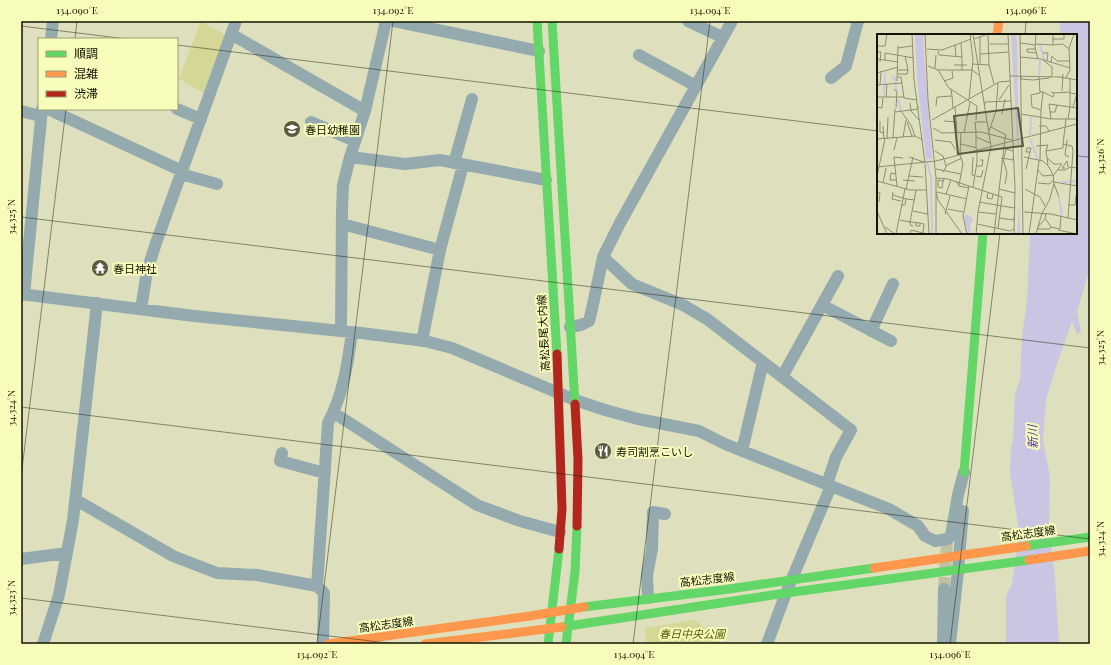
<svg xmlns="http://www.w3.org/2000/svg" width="1111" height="665" viewBox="0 0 1111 665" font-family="'Playfair Display','Noto Sans JP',serif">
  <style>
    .green { fill: #d5d797 }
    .water { fill: #cac5e2 }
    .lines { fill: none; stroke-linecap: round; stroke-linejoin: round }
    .street-tunnel { stroke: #c0c1a1; stroke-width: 12; stroke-dasharray: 12 6; stroke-linecap: butt }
    .street { stroke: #94aaaf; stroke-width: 12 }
    .fast { stroke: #63d668; stroke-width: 9 }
    .slow { stroke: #ff974d; stroke-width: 9 }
    .jam { stroke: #b3261e; stroke-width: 9 }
    .ticks { fill: none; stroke: #131300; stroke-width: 1; stroke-opacity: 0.45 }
    .labels { text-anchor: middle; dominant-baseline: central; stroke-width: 4; stroke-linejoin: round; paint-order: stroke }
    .poi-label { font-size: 11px; fill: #131300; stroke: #f8fcbb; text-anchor: start }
    .street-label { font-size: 11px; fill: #131300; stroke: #f8fcbb }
    .park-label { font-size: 11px; font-style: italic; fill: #595a08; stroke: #f8fcbb }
    .water-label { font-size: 12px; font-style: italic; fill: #5539a1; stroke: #f8fcbb }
    .inset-river { fill: none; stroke: #cac5e2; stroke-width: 2 }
    .inset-road { fill: none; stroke: #8d8e71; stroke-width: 1 }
    .view { fill: #5a5b42; fill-opacity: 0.15; stroke: #5a5b42; stroke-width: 2 }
    .inset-edge { fill: none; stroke: #131300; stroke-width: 2 }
    .neatline { fill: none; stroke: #131300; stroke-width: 1.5 }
    .ticks-label { font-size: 10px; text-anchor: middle; fill: #131300 }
  </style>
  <rect width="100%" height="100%" fill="#dee0bd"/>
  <path class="green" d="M201,21L226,35L206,94L179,79Z
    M694,620L719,638L717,644H646L645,628Z"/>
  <path class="water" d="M1059,21H1090V268L1077,312L1081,331L1077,335L1072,322L1058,361L1046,400L1043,441L1050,477L1049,527L1055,578L1059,642L1058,644H1006V596L1012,584L1019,531L1010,473L1011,448L1013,439L1015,394L1020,378L1022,336L1027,301L1030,233H1076V35H1061Z"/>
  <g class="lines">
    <path class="street-tunnel" d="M944,589L947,543"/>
    <path class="street" d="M394,21L539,51
      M688,21L722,37
      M231,34L365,111L350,157
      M51,39L53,21
      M639,55L696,86
      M831,78L846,66L858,21
      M48,109L182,171
      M177,109L201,119
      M21,111L40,116
      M365,111L386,21
      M311,122L355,141
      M454,163L472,99
      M181,174L217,184
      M342,224L440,250
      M603,257L632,284L683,305L707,319L851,430L836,457L827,484
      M21,294L194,316L361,333L425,341L452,348L575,400L605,410L638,419L699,431L725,444L889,509L918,526L925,536L935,541L948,539L951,535L958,495L964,472
      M24,295L42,109
      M822,305L891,341
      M141,309L147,271L156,243L236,21
      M570,327L581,325L589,321L592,309L603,257L620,223L732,21
      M341,331L342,210L343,185L350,157L405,164L440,160L546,180
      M871,331L893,284
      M422,341L440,250L463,165
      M782,377L838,276
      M334,413L477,505L520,521L560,532
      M742,451L763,362
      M282,453L280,461L325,473
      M76,500L173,556L217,573L257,575L317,586L324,593L323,644
      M21,559L67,553
      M317,586L328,423C343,395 348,363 352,332
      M648,598L647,575L652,549L653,512L665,514
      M43,644L59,595L73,520L97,303
      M767,644L786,593L831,486
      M943,644L944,589
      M950,644L958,571L963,511"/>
    <path class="fast" d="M537,21L557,354
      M552,21L575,404
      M964,472L983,233
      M1026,546L1090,537
      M584,607L722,590L874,568
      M562,627L786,593L1029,560
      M548,644L559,549
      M566,644L575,572L577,526"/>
    <path class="slow" d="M997,35L999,21
      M1029,560L1090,551
      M874,568L1026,546
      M328,644L530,616L584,607
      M425,644L562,627"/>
    <path class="jam" d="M557,354L562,509L559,549
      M575,404L578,460L577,526"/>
  </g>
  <path class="ticks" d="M21,26L127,39M1025,35L1026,21M75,39L77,21M177,45L878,131M1076,156L1090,157M21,217L1090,348M21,407L1090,539M21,477L66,109M21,598L395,644M317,644L393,21M633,644L710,21M950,644L1000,233"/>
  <defs>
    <g id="school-disc" transform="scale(0.9)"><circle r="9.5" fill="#5a5b42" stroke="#f8fcbb"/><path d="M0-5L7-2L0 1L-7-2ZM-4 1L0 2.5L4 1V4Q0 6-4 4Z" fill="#fff"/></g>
    <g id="temple-disc" transform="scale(0.9)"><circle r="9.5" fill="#5a5b42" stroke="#f8fcbb"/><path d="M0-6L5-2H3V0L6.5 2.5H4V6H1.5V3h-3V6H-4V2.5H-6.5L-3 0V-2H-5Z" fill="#fff"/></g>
    <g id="restaurant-disc" transform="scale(0.9)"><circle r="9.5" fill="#5a5b42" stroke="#f8fcbb"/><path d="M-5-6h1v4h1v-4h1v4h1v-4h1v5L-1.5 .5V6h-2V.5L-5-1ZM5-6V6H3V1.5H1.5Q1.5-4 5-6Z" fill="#fff"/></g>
  </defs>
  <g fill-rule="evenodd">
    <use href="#school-disc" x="292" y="129"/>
    <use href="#temple-disc" x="100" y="268"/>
    <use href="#restaurant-disc" x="603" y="451"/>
  </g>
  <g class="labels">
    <g class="poi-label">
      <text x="305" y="129">春日幼稚園</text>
      <text x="113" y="268">春日神社</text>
      <text x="616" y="451">寿司割烹こいし</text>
    </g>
    <g class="street-label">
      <text transform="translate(543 333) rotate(-93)">高松長尾大内線</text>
      <text transform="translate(1028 533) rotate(-8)">高松志度線</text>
      <text transform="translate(707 579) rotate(-7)">高松志度線</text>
      <text transform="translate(386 624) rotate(-8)">高松志度線</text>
    </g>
    <g class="park-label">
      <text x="692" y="633">春日中央公園</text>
    </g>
    <g class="water-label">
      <text transform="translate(1032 437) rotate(-92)">新川</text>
    </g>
  </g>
  <g transform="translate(877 34)">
    <rect width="200" height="200" fill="#dee0bd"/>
    <path d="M38,0H46L47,21L55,121V125H49L40,45ZM134,0H139L140,6L143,200H140L143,160ZM91,180L96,186L93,192L94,199L91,198L88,187L87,182Z" fill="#cac5e2"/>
    <path class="inset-river" d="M163,11L167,25M162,41L163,26M15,42L18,45L20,57M7,61L8,39M21,65L24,77M153,101L154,83M153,105L161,126M50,127L54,144L55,200M185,148L200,147M182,164L185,181"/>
    <path class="inset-road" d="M35,0L37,46L48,129M48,0L51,66L59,144V200M96,0L114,112L101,178L99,200M111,0L112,31L117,50M131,0L138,154L137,200M143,0L146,200M159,0L158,13L161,25M97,5L111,0M176,5H187V0M84,9L85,23M143,9L158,11M113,10H131M159,10L176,11V0M78,11L79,23M176,11L186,10L192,15M0,12H8L10,0M21,14L35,12M50,15L65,16L94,5M158,15H150V18L160,19M61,17L62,21L85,23V37M0,18H4L3,28M166,19H171L170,27M104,20L131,18M143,23L164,25L193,34M0,25L21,28M8,26V19L37,24M174,28L175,22L180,27H193M95,30L112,31M103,30V3M77,31H90M51,32L61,36L72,54L100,72L99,86M58,34L59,21M21,36H31L28,22M61,36H95L102,41M0,39L21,33M21,40H30L31,36M133,42L183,43L200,46M144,42V45L156,46L172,44L175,41V33L166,26M162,42L163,59L154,61L155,73L164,76L163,127M21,43H24L27,64L40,66M189,44L193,36L192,14L197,0M20,47L21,12M67,47L76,44L75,37M0,51L25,49M3,51L4,37M17,55L20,58L19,74M185,57L186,40M163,58H166L164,76M166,58L176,63L177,59L174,58M177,59L193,58M193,59L200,60L196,73M75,62L76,74M0,63H27M9,63L10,50M92,65L96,26L93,0M122,66L132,51M33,69L34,77L42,86M108,71V68L134,67M59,72L60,63L75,62L74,55M0,73L5,74L6,64M78,73L80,99M24,77L34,91L38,102M18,78L41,75V72M173,78H178L180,71M125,80L128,65M144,80L174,85H200M174,85L172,70L193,73V44M189,85L186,110L195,112L196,117L191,184M191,85L193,73L200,74M55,86L122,48L133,47M3,87V98L7,99M67,87L80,88M30,88L35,102M6,92L7,105M162,92H169L172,97M114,93L129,101L128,104M56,94L65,99L104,98L135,106M112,97L119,77L121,49M99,98L98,88H110M87,99L93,68M26,103L29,86M99,103L113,109M16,104L18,75M0,105L38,102L46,106M10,105L11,83M58,106L74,108L78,115M190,106L188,121L192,123M84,110L100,114V128L96,153M159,112L171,111L169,117M99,113V98M150,114H154L153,118H149ZM17,116L20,104M58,117L66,122L69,132M32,123L47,128M96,123L95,141L98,142M147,123L166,127L172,133L176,141L177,150L172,167L165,179M124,124L136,126V123M127,124L129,115L136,117M170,124L169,117L186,114V110M126,125L130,139L128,150M48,130L52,200M171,131L170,124L177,130H185L176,142M100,132H105L106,126H103M0,133L59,127L200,90M188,134H185L190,127L191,133M59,135L84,140M149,135L153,118M160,135L166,142L176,141M181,136H188L193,133L200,134M66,138L70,131L85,124M19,140L14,139L13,146H19M0,142L8,105M32,142L46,143M99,142L104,143L106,136M59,144L71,145L125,163L121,194M26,146L38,147M0,147L33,156H49M66,147L61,146V153L65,154L66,147L67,144M79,147L82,152L92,154M177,148L200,152M6,149L9,134M161,149L172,150L176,147M177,150L182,163M82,151L86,130L83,121L84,99M20,152L17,123L26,124M29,155L36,123M122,155L138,159M148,155L163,163L168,172M0,158L3,159L2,168M16,158L15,165L24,167M59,158L61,166L85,200M60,158L90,165M111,159L110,164L115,165L116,160M69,160L74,146M16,161L29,165M102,168L137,174L138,172M24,171H28L29,165L38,166M191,171H198L199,162M71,175L86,178M0,177L10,200M36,177L50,180L51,177M101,178L119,180M147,178L174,180L200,186M68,180L73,162M122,184L137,186V183M23,186L33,188L39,156M100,190L133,197L137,195M36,192L33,191V188L43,189V192H39V188M8,193L18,200M174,193L183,195L184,182M160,194L168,185M160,195H173L174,193L168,184L169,179M181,196L200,200M19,200L28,155M33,200L34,196L46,199L47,190L43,189M90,200L86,182L92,152M117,200L128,104M152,200L162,127M159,200L165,179"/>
    <path class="view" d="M141,74L146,112L81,120L77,82Z"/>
    <rect width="200" height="200" class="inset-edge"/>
  </g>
  <rect width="1111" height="665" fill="none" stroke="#f8fcbb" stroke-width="44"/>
  <rect x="38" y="38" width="140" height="72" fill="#f8fcbb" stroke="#9c9f70"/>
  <rect x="46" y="51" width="20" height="6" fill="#63d668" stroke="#9c9f70"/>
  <text x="74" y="58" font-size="12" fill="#131300">順調</text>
  <rect x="46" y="71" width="20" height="6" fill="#ff974d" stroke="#9c9f70"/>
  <text x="74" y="78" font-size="12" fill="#131300">混雑</text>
  <rect x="46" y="91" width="20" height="6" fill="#b3261e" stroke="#9c9f70"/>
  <text x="74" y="98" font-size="12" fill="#131300">渋滞</text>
  <rect x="22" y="22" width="1067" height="621" class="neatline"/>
  <g class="ticks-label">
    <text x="77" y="14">134.090°E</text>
    <text x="393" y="14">134.092°E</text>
    <text x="710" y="14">134.094°E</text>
    <text x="1026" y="14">134.096°E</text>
    <text transform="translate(1100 157) rotate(-90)" y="4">34.326°N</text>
    <text transform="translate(11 217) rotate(-90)" y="4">34.325°N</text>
    <text transform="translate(1100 348) rotate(-90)" y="4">34.325°N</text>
    <text transform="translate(11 408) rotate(-90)" y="4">34.324°N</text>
    <text transform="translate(1100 539) rotate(-90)" y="4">34.324°N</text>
    <text transform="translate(11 598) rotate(-90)" y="4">34.323°N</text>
    <text x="317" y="658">134.092°E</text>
    <text x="634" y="658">134.094°E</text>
    <text x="950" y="658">134.096°E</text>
  </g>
</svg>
